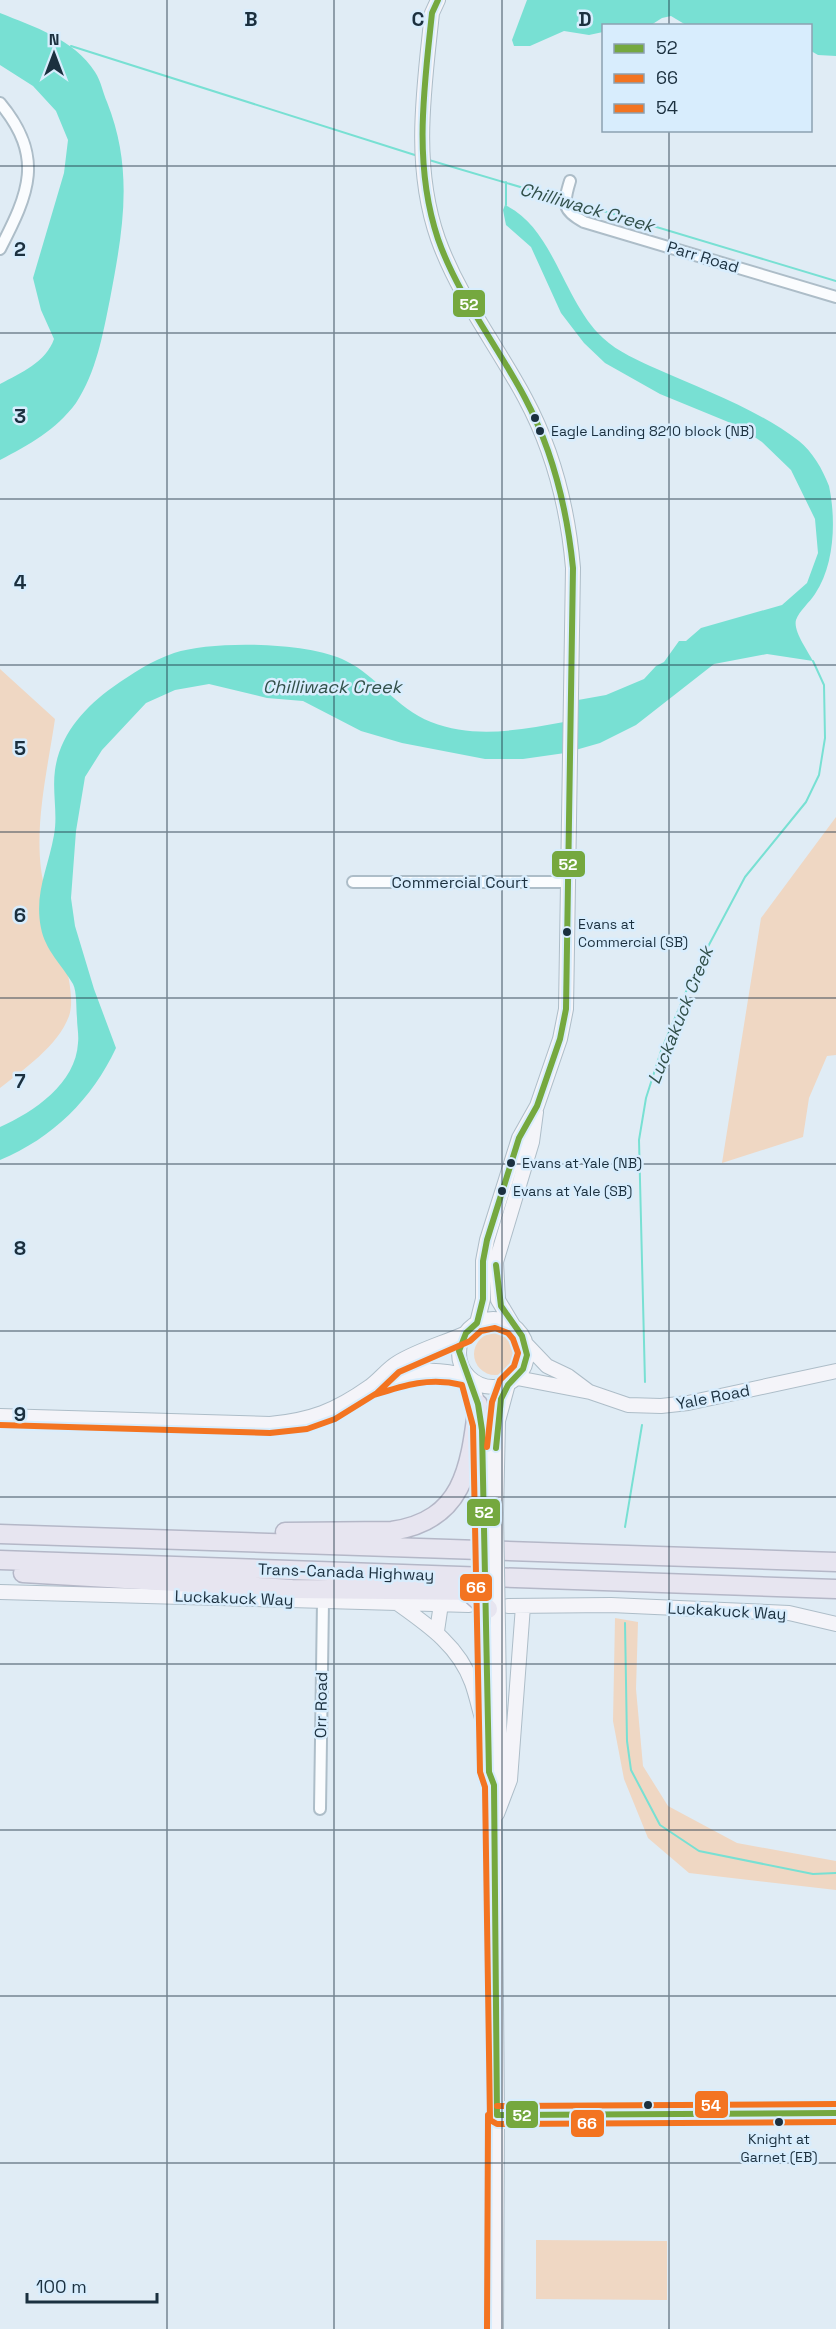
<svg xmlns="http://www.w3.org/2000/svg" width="836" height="2329" viewBox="0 0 836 2329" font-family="'Space Grotesk',sans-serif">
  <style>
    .green { fill: #efd7c3 }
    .water { fill: #78e0d3 }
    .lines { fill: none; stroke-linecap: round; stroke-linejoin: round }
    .stream { stroke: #78e0d3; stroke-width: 2 }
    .street-casing { stroke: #adbdc8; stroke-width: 14 }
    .secondary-casing { stroke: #adbdc8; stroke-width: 16 }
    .highway-casing { stroke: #b4b7c7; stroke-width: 21 }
    .street { stroke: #fafcfe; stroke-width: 10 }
    .secondary { stroke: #f4f4f9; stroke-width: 14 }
    .highway { stroke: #e7e5f0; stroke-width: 18 }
    .secondary-bridge-casing { stroke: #adbdc8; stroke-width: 16; stroke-linecap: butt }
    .highway-bridge-casing { stroke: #b4b7c7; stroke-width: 21; stroke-linecap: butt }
    .secondary-bridge { stroke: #f4f4f9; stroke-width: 14 }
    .highway-bridge { stroke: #e7e5f0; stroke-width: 18 }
    .bus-1-casing { stroke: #d8edfd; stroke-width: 10 }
    .bus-2-casing { stroke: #d8edfd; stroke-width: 10 }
    .bus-3-casing { stroke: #d8edfd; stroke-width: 10 }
    .bus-1 { stroke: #75a83f; stroke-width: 6 }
    .bus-2 { stroke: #f37421; stroke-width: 6 }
    .bus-3 { stroke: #f37421; stroke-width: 6 }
    .grid { fill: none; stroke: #1b303f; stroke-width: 1.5; stroke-opacity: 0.55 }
    .bus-dot { fill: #1b303f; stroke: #d8edfd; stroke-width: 2 }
    .labels { text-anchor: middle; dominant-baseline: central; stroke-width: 5; stroke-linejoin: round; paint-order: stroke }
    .bus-label { font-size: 14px; fill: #1b303f; stroke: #d8edfd; text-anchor: start }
    .street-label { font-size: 16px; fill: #1b303f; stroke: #d8edfd }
    .water-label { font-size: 18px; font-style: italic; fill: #32504a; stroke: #d8edfd }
    .grid-label { font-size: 20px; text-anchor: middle; font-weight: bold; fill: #1b303f; stroke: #d8edfd; stroke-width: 5; stroke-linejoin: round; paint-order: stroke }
    .line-badge { stroke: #d8edfd; stroke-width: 2 }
    .badge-label { font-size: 16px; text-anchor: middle; font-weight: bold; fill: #fff }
  </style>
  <rect width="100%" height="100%" fill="#e0ecf5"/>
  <path class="green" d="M0,669L55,719C48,767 35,820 41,869C45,905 80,985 69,1016C58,1046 24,1069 0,1088Z
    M836,817V1055L827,1056L809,1098L803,1137L722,1163L761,918Z
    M474 1354a21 21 0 1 1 42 0a21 21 0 1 1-42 0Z
    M615,1618L638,1622L636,1689L643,1766L668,1806L737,1843L836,1861V1890L689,1873L648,1838L624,1779L613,1721Z
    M536,2240L667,2241V2300L536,2299Z"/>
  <path class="water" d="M527,0H836V56L818,55L811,51L810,26L686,25L671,16L662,18L651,25L604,26L603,32L589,35L564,31L530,46H514L512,40Z
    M0,13C34,27 74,39 95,72C101,81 103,93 107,102C134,170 123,230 110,299C103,334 96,373 76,403C56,430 29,445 0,460V384C21,373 46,362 54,339L41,310L33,278L64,173L68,140L56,111L33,86L0,65Z
    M505,205C554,228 563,301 603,338C618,352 639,361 657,369C704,390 757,409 799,441C812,451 823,470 829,486C836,519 835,564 815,594C810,602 799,611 796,620C793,631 808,651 813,661L767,654L714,664L636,725L600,743L565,753L523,759H485L402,743L361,731L303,701L267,698L209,684L175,690L146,703L102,750L85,777L76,831L71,898L75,926L94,989L116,1048C92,1099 53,1138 0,1160V1127C34,1112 76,1083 78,1043C79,1035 77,1026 77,1018C76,1008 77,992 73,984C62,965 45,950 41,928C34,893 48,869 54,835C58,814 52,792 55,770C60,734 85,707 113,687C133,673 151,661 174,653C214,640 309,642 346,661C377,676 396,708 431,722C475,739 519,730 564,722L570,714L572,705L578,700L606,695L644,679L656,666L664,662L679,641H686L701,628L782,605L807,583L818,553L815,519L791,470L762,442L738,426L660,394L605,363L584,343L561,313L531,247L506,225L503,210Z"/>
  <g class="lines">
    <path class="stream" d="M71,46L418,156
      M429,160L561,199
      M570,201L836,281
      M506,205V182
      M645,1382L639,1140L646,1098L661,1051L694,973L745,877L806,802L819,775L825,738L824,685L813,661
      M625,1527L642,1425
      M625,1623L627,1741L631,1770L660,1825L699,1851L813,1874L836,1873"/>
    <g class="street-casing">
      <path id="street" d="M0,103C45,157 29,193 0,249
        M570,181C563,204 562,210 584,222L836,297
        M353,882H568
        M320,1809L323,1601"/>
    </g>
    <g class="secondary-casing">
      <path id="secondary" d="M438,0L432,13C424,89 412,165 438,239C459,297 496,344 525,398C553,450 568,509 573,568L566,1009L560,1039L537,1106L519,1138L487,1240L483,1261V1299L477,1323
        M459 1353a34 34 0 1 1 68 0a34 34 0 1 1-68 0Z
        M513,1325L498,1300L496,1262L532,1142L536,1112
        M526,1344L547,1366L568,1376L588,1391
        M469,1377C487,1419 483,1469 485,1513
        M517,1378L590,1392L628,1405L661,1406L688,1403L836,1371
        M376,1385C416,1372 426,1365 469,1377
        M0,1416L270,1424C311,1420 335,1411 369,1387C379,1380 387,1369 397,1363C418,1350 444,1343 466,1333
        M496,1513L498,1421L508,1384
        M0,1592L469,1605
        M397,1603C428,1625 459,1646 472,1683C477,1697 480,1713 485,1728
        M508,1606L611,1605L789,1613L836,1624
        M488,1609L489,1772L494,1785L497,2115L496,2329
        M437,1631L441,1604
        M494,1785L500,1770L498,1627
        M497,1814L510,1780L523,1606
        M497,2115L836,2113"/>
    </g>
    <g class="highway-casing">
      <path id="highway" d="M285,1532L392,1531C465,1520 470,1466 478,1404
        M0,1534L836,1562
        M0,1560L836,1589
        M23,1573L292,1589L484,1591"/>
    </g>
    <use href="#street" class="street"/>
    <use href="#secondary" class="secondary"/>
    <use href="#highway" class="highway"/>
    <g class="secondary-bridge-casing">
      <path id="secondary-bridge" d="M485,1513L488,1609
        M496,1513L498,1627"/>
    </g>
    <g class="highway-bridge-casing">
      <path id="highway-bridge" d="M469,1592L488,1609"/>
    </g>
    <use href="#secondary-bridge" class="secondary-bridge"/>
    <use href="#highway-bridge" class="highway-bridge"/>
    <g class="bus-1-casing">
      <path id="bus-1" d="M438,0L432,13C424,88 413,165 438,239C458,296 497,345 525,398C553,451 567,509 573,568L566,1009L560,1039L537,1106L519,1138L487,1240L483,1261V1299L477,1323L466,1333L459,1351L478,1404L482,1430L489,1772L494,1785L497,2115L836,2113
        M496,1265L501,1306L522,1336L527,1355L523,1369L508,1385L501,1399L496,1448"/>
    </g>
    <g class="bus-2-casing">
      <path id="bus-2" d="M374,1395C405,1385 430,1377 462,1385L473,1426L480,1772L485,1787L490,2120L497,2124L836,2122
        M0,1425L270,1433L307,1429L335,1419L377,1393L399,1372L470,1341L481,1331L495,1328L508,1333L513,1339L518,1353L514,1366L500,1380L492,1402L487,1447"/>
    </g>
    <g class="bus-3-casing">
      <path id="bus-3" d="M497,2106L836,2104
        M487,2329L488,2115"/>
    </g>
    <use href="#bus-1" class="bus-1"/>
    <use href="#bus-2" class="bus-2"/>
    <use href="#bus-3" class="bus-3"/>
  </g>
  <path class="grid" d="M167,0V2329M334,0V2329M502,0V2329M669,0V26M669,130V2329M0,166H836M0,333H836M0,499H836M0,665H836M0,832H836M0,998H836M0,1164H836M0,1331H836M0,1497H836M0,1664H836M0,1830H836M0,1996H836M0,2163H836"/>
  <g class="bus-dot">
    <circle cx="535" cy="418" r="5"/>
    <circle cx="540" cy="431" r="5"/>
    <circle cx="567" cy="932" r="5"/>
    <circle cx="511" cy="1163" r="5"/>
    <circle cx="502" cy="1191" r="5"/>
    <circle cx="648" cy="2105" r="5"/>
    <circle cx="779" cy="2122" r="5"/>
  </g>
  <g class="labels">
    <g class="bus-label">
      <text x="551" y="431">Eagle Landing 8210 block (NB)</text>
      <text x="578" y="924">Evans at<tspan x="578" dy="18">Commercial (SB)</tspan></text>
      <text x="522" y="1163">Evans at Yale (NB)</text>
      <text x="513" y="1191">Evans at Yale (SB)</text>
      <text x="779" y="2139" text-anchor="middle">Knight at<tspan x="779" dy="18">Garnet (EB)</tspan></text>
    </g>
    <g class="street-label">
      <text transform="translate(703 257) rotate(17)">Parr Road</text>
      <text x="460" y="882">Commercial Court</text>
      <text transform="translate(713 1397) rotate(-11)">Yale Road</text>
      <text transform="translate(346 1572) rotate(2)">Trans-Canada Highway</text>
      <text transform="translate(234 1598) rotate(2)">Luckakuck Way</text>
      <text transform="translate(727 1611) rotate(3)">Luckakuck Way</text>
      <text transform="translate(321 1705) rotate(-89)">Orr Road</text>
    </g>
    <g class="water-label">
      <text transform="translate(587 207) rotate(16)">Chilliwack Creek</text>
      <text x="332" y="686">Chilliwack Creek</text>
      <text transform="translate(680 1015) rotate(-68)">Luckakuck Creek</text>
    </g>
  </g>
  <g class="grid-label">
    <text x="251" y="26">B</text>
    <text x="418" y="26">C</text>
    <text x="585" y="26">D</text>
    <text x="20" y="256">2</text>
    <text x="20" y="423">3</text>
    <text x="20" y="589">4</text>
    <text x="20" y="755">5</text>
    <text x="20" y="922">6</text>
    <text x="20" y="1088">7</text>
    <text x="20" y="1255">8</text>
    <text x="20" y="1421">9</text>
  </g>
  <g class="line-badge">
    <rect x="452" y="289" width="34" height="29" rx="6" fill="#75a83f"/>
    <rect x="551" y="850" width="35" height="28" rx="6" fill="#75a83f"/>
    <rect x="466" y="1498" width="35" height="29" rx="6" fill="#75a83f"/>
    <rect x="459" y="1573" width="34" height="29" rx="6" fill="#f37421"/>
    <rect x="694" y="2090" width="35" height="29" rx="6" fill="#f37421"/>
    <rect x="505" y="2100" width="34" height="29" rx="6" fill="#75a83f"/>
    <rect x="570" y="2109" width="35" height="29" rx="6" fill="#f37421"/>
  </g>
  <g class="badge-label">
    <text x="469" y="310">52</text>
    <text x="568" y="870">52</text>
    <text x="484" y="1518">52</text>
    <text x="476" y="1593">66</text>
    <text x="711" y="2111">54</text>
    <text x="522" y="2121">52</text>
    <text x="587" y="2129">66</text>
  </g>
  <rect x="602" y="24" width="210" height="108" fill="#d8edfd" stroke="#8ca1b1" stroke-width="1.5"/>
  <rect x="614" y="44" width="30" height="9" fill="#75a83f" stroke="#8ca1b1" stroke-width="1.5"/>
  <text x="656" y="54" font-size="18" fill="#1b303f">52</text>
  <rect x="614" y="74" width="30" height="9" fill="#f37421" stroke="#8ca1b1" stroke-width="1.5"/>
  <text x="656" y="84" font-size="18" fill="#1b303f">66</text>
  <rect x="614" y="104" width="30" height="9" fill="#f37421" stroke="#8ca1b1" stroke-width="1.5"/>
  <text x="656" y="114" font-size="18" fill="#1b303f">54</text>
  <g transform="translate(54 54)" stroke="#d8edfd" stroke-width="4.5" paint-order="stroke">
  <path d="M0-4.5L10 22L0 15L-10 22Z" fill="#1b303f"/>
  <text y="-9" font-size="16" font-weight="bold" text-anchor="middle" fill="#1b303f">N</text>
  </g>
  <path d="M27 2293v9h130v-9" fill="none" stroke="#1b303f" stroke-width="3"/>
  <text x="36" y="2293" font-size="18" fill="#1b303f" stroke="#d8edfd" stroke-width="4.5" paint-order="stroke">100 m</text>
</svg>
